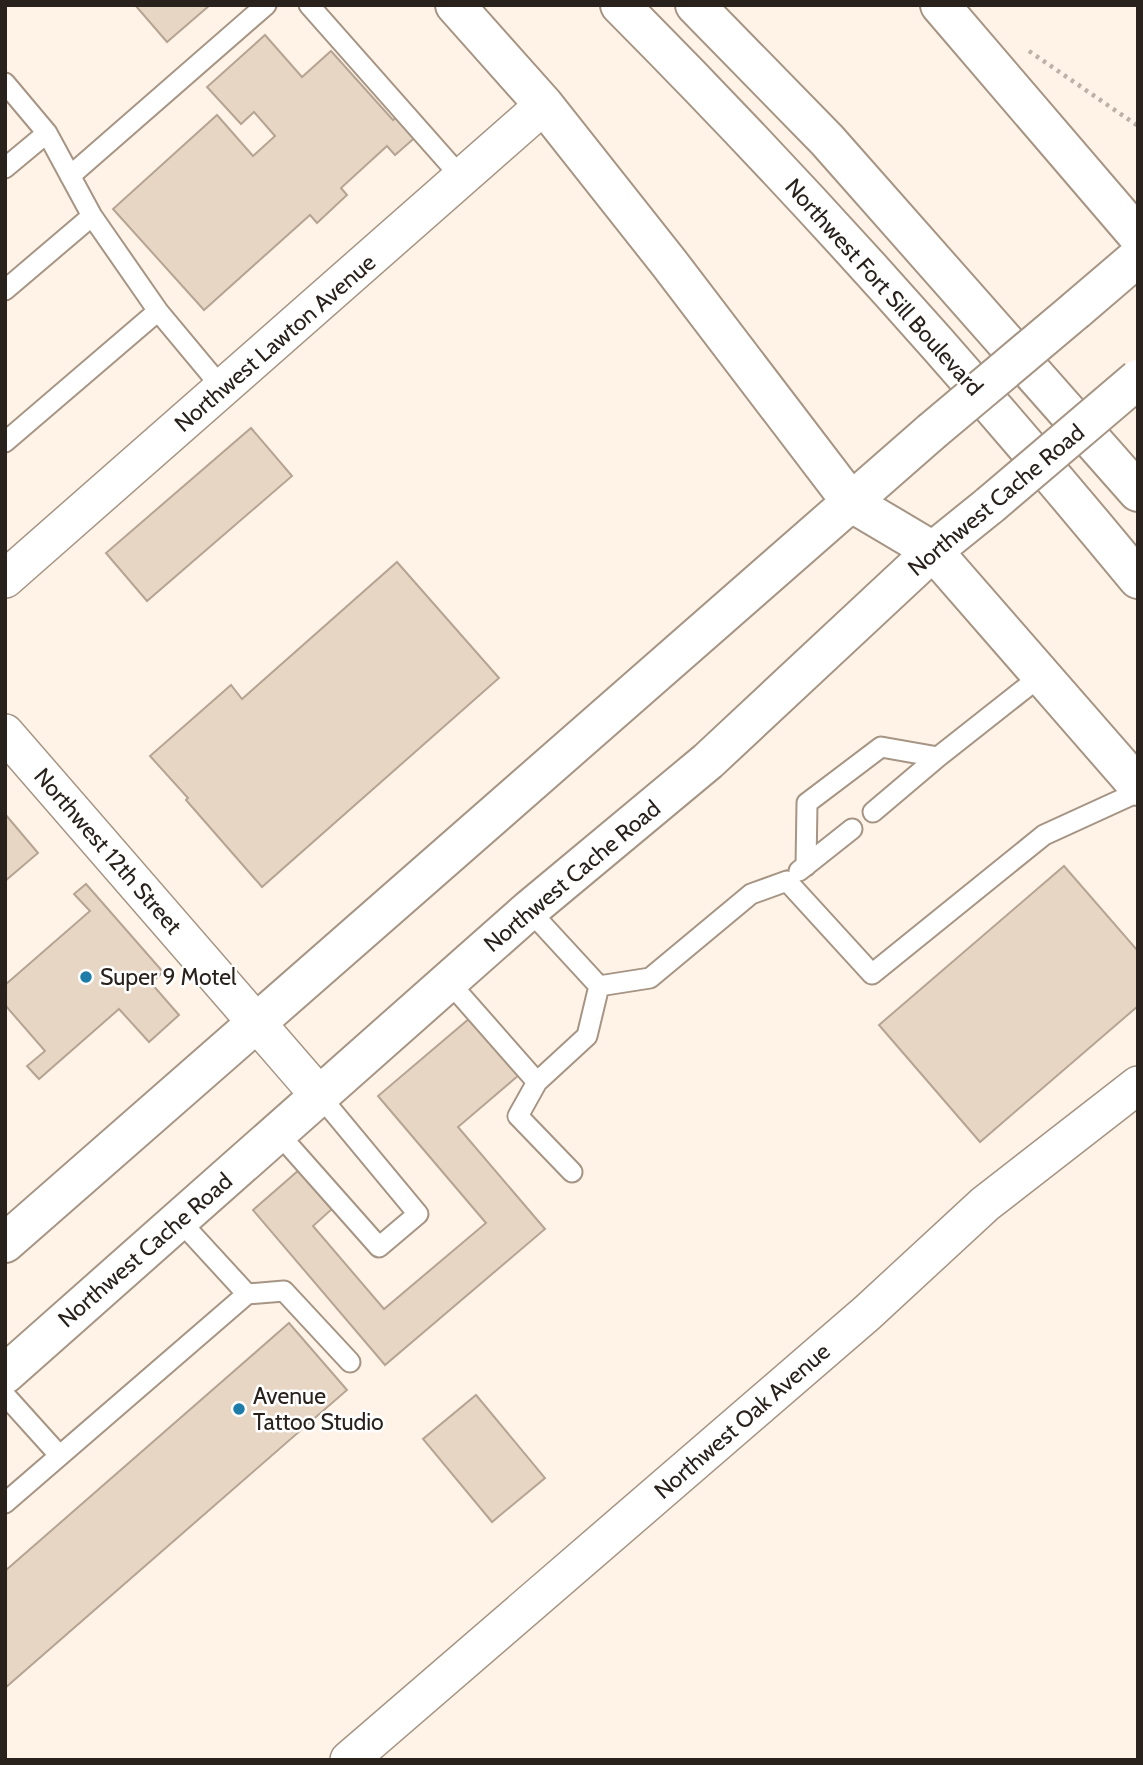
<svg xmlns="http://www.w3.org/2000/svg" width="1143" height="1765" viewBox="0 0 1143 1765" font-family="Cabin,sans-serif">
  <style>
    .building { fill: #e8d6c4; stroke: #b6a493; stroke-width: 2 }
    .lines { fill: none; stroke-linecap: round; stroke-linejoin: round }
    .lane-casing { stroke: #a69584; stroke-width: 23 }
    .street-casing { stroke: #a69584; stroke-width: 40 }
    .primary-casing { stroke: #a69584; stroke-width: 42 }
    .path { stroke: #bbb1a7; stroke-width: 4.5; stroke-dasharray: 3.5 5; stroke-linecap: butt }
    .lane { stroke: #fff; stroke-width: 19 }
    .street { stroke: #fff; stroke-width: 37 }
    .primary { stroke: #fff; stroke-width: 38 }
    .primary-bridge-casing { stroke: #a69584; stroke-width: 42; stroke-linecap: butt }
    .primary-bridge { stroke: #fff; stroke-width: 38 }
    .poi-dot { fill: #1d7ca8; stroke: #fff; stroke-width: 2.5 }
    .labels { text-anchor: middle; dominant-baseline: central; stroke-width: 5; stroke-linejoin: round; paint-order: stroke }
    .street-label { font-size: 23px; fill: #29221c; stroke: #fff }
    .poi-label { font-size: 23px; fill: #29221c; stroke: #fff; text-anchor: start }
  </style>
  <rect width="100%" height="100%" fill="#fff3e8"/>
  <path class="building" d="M135,5H210L167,42Z
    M265,35L302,77L331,51L393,120L400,114L418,135L395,155L387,146L341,188L347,195L317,223L310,215L204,310L113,209L217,115L253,156L275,136L254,112L241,124L207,87Z
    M251,428L292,476L147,601L106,553Z
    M397,562L499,678L262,887L186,800L188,798L150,756L231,685L242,699Z
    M5,814L38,853L5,881Z
    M1064,866L1138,951V1006L980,1142L879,1025Z
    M86,884L163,972L151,983L179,1015L149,1042L119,1009L39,1079L27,1066L45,1051L5,1005V985L90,911L74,894Z
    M470,1018L519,1075L458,1127L545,1229L385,1365L253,1210L299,1170L332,1209L313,1226L384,1309L486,1223L378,1096Z
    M289,1323L347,1390L5,1688V1571Z
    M476,1395L545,1478L492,1522L423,1439Z"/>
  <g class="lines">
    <g class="lane-casing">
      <path id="lane" d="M309,5L462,178
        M5,83L47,133L92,216L158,311L223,389
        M5,168L47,133
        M70,176L266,5
        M5,290L92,216
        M5,442L158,311
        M873,812L938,757L1042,675
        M806,866L807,803L881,747L938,757
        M799,871L852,829
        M529,910L599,986L650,978L751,894L787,881L872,974L1044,835L1138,792
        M449,982L537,1082L518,1116L572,1172
        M537,1082L587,1036L599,986
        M278,1133L379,1247L418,1214L320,1096
        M247,1294L284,1291L350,1362
        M5,1395L59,1455
        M5,1503L247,1294L179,1220"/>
    </g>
    <g class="street-casing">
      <path id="street" d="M5,579L544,105
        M5,733L320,1096
        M349,1760L867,1313L985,1204L1138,1085"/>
    </g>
    <g class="primary-casing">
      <path id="primary" d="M455,5L544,105L669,263L852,503L933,551L1138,786
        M620,5C802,188 974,380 1138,579
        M695,5L827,140L1138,492
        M940,5L1138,236
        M1076,310L1138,257
        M5,1243L931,432
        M5,1374L529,910L708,761L933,551L990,505"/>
    </g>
    <path class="path" d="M1029,51L1138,126"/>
    <use href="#lane" class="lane"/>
    <use href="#street" class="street"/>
    <use href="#primary" class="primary"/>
    <g class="primary-bridge-casing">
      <path id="primary-bridge" d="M931,432L1076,310
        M990,505L1138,379"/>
    </g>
    <use href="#primary-bridge" class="primary-bridge"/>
  </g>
  <g class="poi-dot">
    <circle cx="86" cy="977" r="7"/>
    <circle cx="239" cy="1409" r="7"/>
  </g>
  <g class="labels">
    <g class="street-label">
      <text transform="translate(884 287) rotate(48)">Northwest Fort Sill Boulevard</text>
      <text transform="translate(275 343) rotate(-41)">Northwest Lawton Avenue</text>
      <text transform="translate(996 500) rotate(-40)">Northwest Cache Road</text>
      <text transform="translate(108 851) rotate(49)">Northwest 12th Street</text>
      <text transform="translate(572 876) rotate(-40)">Northwest Cache Road</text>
      <text transform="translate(145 1250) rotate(-41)">Northwest Cache Road</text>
      <text transform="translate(742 1421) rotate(-41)">Northwest Oak Avenue</text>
    </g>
    <g class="poi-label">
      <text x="100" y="977">Super 9 Motel</text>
      <text x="253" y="1396">Avenue<tspan x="253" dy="26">Tattoo Studio</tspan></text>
    </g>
  </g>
  <rect width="1143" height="1765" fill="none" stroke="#29221c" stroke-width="14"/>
</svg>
